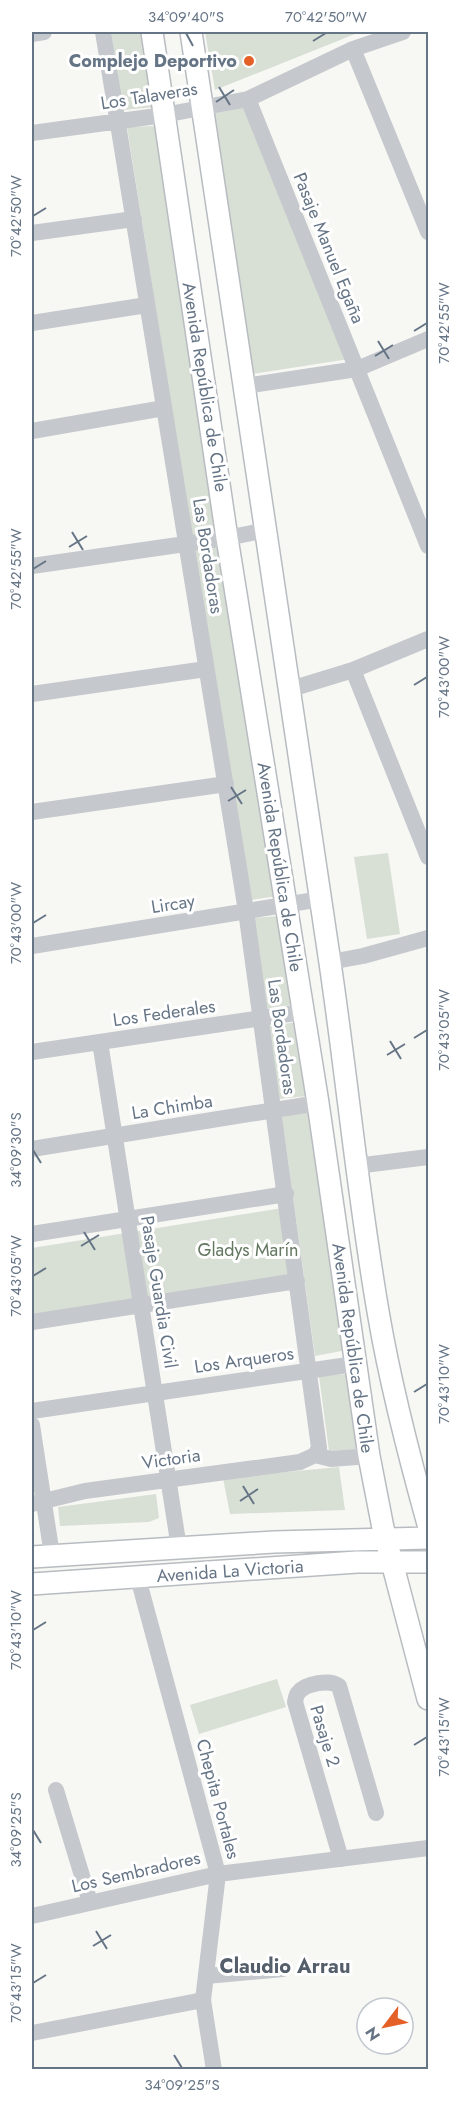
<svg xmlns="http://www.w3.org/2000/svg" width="460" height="2101" viewBox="0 0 460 2101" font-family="Jost,sans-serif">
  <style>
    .green { fill: #d8dfd5 }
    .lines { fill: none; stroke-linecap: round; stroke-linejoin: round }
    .major-casing { stroke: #b8bcc0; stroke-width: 24 }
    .minor { stroke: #c5c8cc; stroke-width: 16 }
    .major { stroke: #fff; stroke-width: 21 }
    .ticks { fill: none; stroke: #667586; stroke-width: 2 }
    .poi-dot { fill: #e46027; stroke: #fff; stroke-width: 2 }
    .labels { text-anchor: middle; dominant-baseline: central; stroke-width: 6; stroke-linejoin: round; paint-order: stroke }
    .poi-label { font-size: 18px; font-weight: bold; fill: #667586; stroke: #fff; text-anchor: end }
    .street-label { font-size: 18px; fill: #667586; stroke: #fff }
    .park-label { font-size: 18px; fill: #647861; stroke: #fff }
    .neighbourhood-label { font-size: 20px; font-weight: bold; fill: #545f6b; stroke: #fff }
    .neatline { fill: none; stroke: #667586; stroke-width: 2 }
    .ticks-label { font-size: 15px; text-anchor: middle; fill: #667586 }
  </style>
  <rect width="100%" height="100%" fill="#f7f7f4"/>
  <path class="green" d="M111,32H145L156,107L123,110Z
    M205,32H360L215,90Z
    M245,107L349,359L252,374L213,114Z
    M156,126L217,531L192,536L127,127Z
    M193,548H222L277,896L251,900Z
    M388,853L400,934L367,939L354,857Z
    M281,916L292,1005L265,1009L252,918Z
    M298,1022L308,1096L278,1099L268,1026Z
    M310,1111L347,1350L315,1356L282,1117Z
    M289,1207L297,1279L32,1321V1248Z
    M349,1374L359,1449L329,1451L319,1376Z
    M339,1467L345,1510L230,1514L223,1478Z
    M156,1494L159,1518L149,1522L60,1526L58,1507Z
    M277,1679L286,1707L199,1734L190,1705Z"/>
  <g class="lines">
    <g class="major-casing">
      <path id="major" d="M152,32L227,538L318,1103L369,1456L383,1528L428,1699
        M191,32C237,340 284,648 329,956C347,1076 358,1198 379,1317C391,1387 409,1456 428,1524
        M32,1557L274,1542L428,1538
        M32,1584L357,1562H428"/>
    </g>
    <path class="minor" d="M103,32L246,911L318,1440L319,1448L315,1455
      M32,34L44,32
      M353,49L428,232
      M248,99L428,546
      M32,133L164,115L248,99L353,49L403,32
      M32,233L134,219
      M32,323L147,305
      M245,386L357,369L428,339
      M32,431L164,408
      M32,566L227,538L267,530
      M353,670L428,857
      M291,689L353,670L428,639
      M32,694L206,669
      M32,812L226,784
      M32,946L321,899
      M330,962L363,956L428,938
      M100,1042L179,1548
      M32,1052L302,1012
      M32,1149L318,1103
      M356,1166L428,1157
      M32,1234L286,1194
      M32,1322L297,1281
      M32,1411L355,1364
      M32,1425L52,1555
      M315,1455L331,1459L369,1456
      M32,1504L85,1491L300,1462L315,1455
      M138,1578L218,1874L203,2000L214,2070
      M56,1790L90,1902
      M341,1859L295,1702C296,1698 296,1695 298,1693C305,1683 331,1679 339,1686L376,1813
      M32,1916L218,1874L428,1848
      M206,1976L283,1969
      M32,2033L203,2000"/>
    <use href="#major" class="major"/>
  </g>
  <path class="ticks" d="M186,33L193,46M313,41L326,33M219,87L230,105M216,102L234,90M33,216L46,208M414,331L427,323M378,341L389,359M375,356L393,345M72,532L83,550M69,547L87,536M33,569L46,561M414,685L427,677M231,787L242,804M228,801L246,790M33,923L46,915M414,1038L427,1030M390,1041L401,1059M387,1055L405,1044M33,1150L41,1163M84,1232L95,1250M81,1246L99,1235M33,1276L46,1268M414,1392L427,1384M243,1486L254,1504M240,1501L258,1489M33,1630L46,1622M414,1745L427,1737M33,1830L41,1843M96,1931L107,1949M93,1946L111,1935M33,1983L46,1975M174,2055L182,2068"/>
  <circle class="poi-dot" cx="249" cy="61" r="6"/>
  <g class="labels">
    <g class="poi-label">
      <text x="237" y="61">Complejo Deportivo</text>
    </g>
    <g class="street-label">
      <text transform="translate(149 96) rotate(-9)">Los Talaveras</text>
      <text transform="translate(329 248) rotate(68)">Pasaje Manuel Egaña</text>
      <text transform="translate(205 387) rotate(81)">Avenida República de Chile</text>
      <text transform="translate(208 556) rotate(81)">Las Bordadoras</text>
      <text transform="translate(280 867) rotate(81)">Avenida República de Chile</text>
      <text transform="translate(173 904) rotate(-9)">Lircay</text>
      <text transform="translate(164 1013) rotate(-8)">Los Federales</text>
      <text transform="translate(282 1037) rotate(82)">Las Bordadoras</text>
      <text transform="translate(172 1107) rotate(-9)">La Chimba</text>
      <text transform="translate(159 1292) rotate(81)">Pasaje Guardia Civil</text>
      <text transform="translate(353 1348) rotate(82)">Avenida República de Chile</text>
      <text transform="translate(244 1360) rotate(-8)">Los Arqueros</text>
      <text transform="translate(171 1459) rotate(-8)">Victoria</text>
      <text transform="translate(230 1571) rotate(-4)">Avenida La Victoria</text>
      <text transform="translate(325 1736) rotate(73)">Pasaje 2</text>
      <text transform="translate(218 1799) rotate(75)">Chepita Portales</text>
      <text transform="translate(136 1872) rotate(-13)">Los Sembradores</text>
    </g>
    <g class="park-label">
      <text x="248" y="1250">Gladys Marín</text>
    </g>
    <g class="neighbourhood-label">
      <text x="285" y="1966">Claudio Arrau</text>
    </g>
  </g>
  <rect width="460" height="2101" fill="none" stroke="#ffffff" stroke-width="66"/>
  <g transform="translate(385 2026) rotate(238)"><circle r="28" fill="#ffffff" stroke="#c2c8cf" stroke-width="1.5"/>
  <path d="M0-4.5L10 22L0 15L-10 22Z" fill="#e46027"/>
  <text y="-9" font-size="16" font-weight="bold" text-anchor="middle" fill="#667586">N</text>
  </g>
  <rect x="33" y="33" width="394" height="2035" class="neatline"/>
  <g class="ticks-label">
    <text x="186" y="22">34°09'40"S</text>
    <text x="326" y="22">70°42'50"W</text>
    <text transform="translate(16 216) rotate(-90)" y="5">70°42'50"W</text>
    <text transform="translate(444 323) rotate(-90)" y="5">70°42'55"W</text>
    <text transform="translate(16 569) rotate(-90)" y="5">70°42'55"W</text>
    <text transform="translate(444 677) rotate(-90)" y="5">70°43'00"W</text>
    <text transform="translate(16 923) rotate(-90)" y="5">70°43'00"W</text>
    <text transform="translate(444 1030) rotate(-90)" y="5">70°43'05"W</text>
    <text transform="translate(16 1150) rotate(-90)" y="5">34°09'30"S</text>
    <text transform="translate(16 1276) rotate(-90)" y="5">70°43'05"W</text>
    <text transform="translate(444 1384) rotate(-90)" y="5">70°43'10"W</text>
    <text transform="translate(16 1630) rotate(-90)" y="5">70°43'10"W</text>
    <text transform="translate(444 1737) rotate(-90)" y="5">70°43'15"W</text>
    <text transform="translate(16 1830) rotate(-90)" y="5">34°09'25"S</text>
    <text transform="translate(16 1983) rotate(-90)" y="5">70°43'15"W</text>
    <text x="182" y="2090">34°09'25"S</text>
  </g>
</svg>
